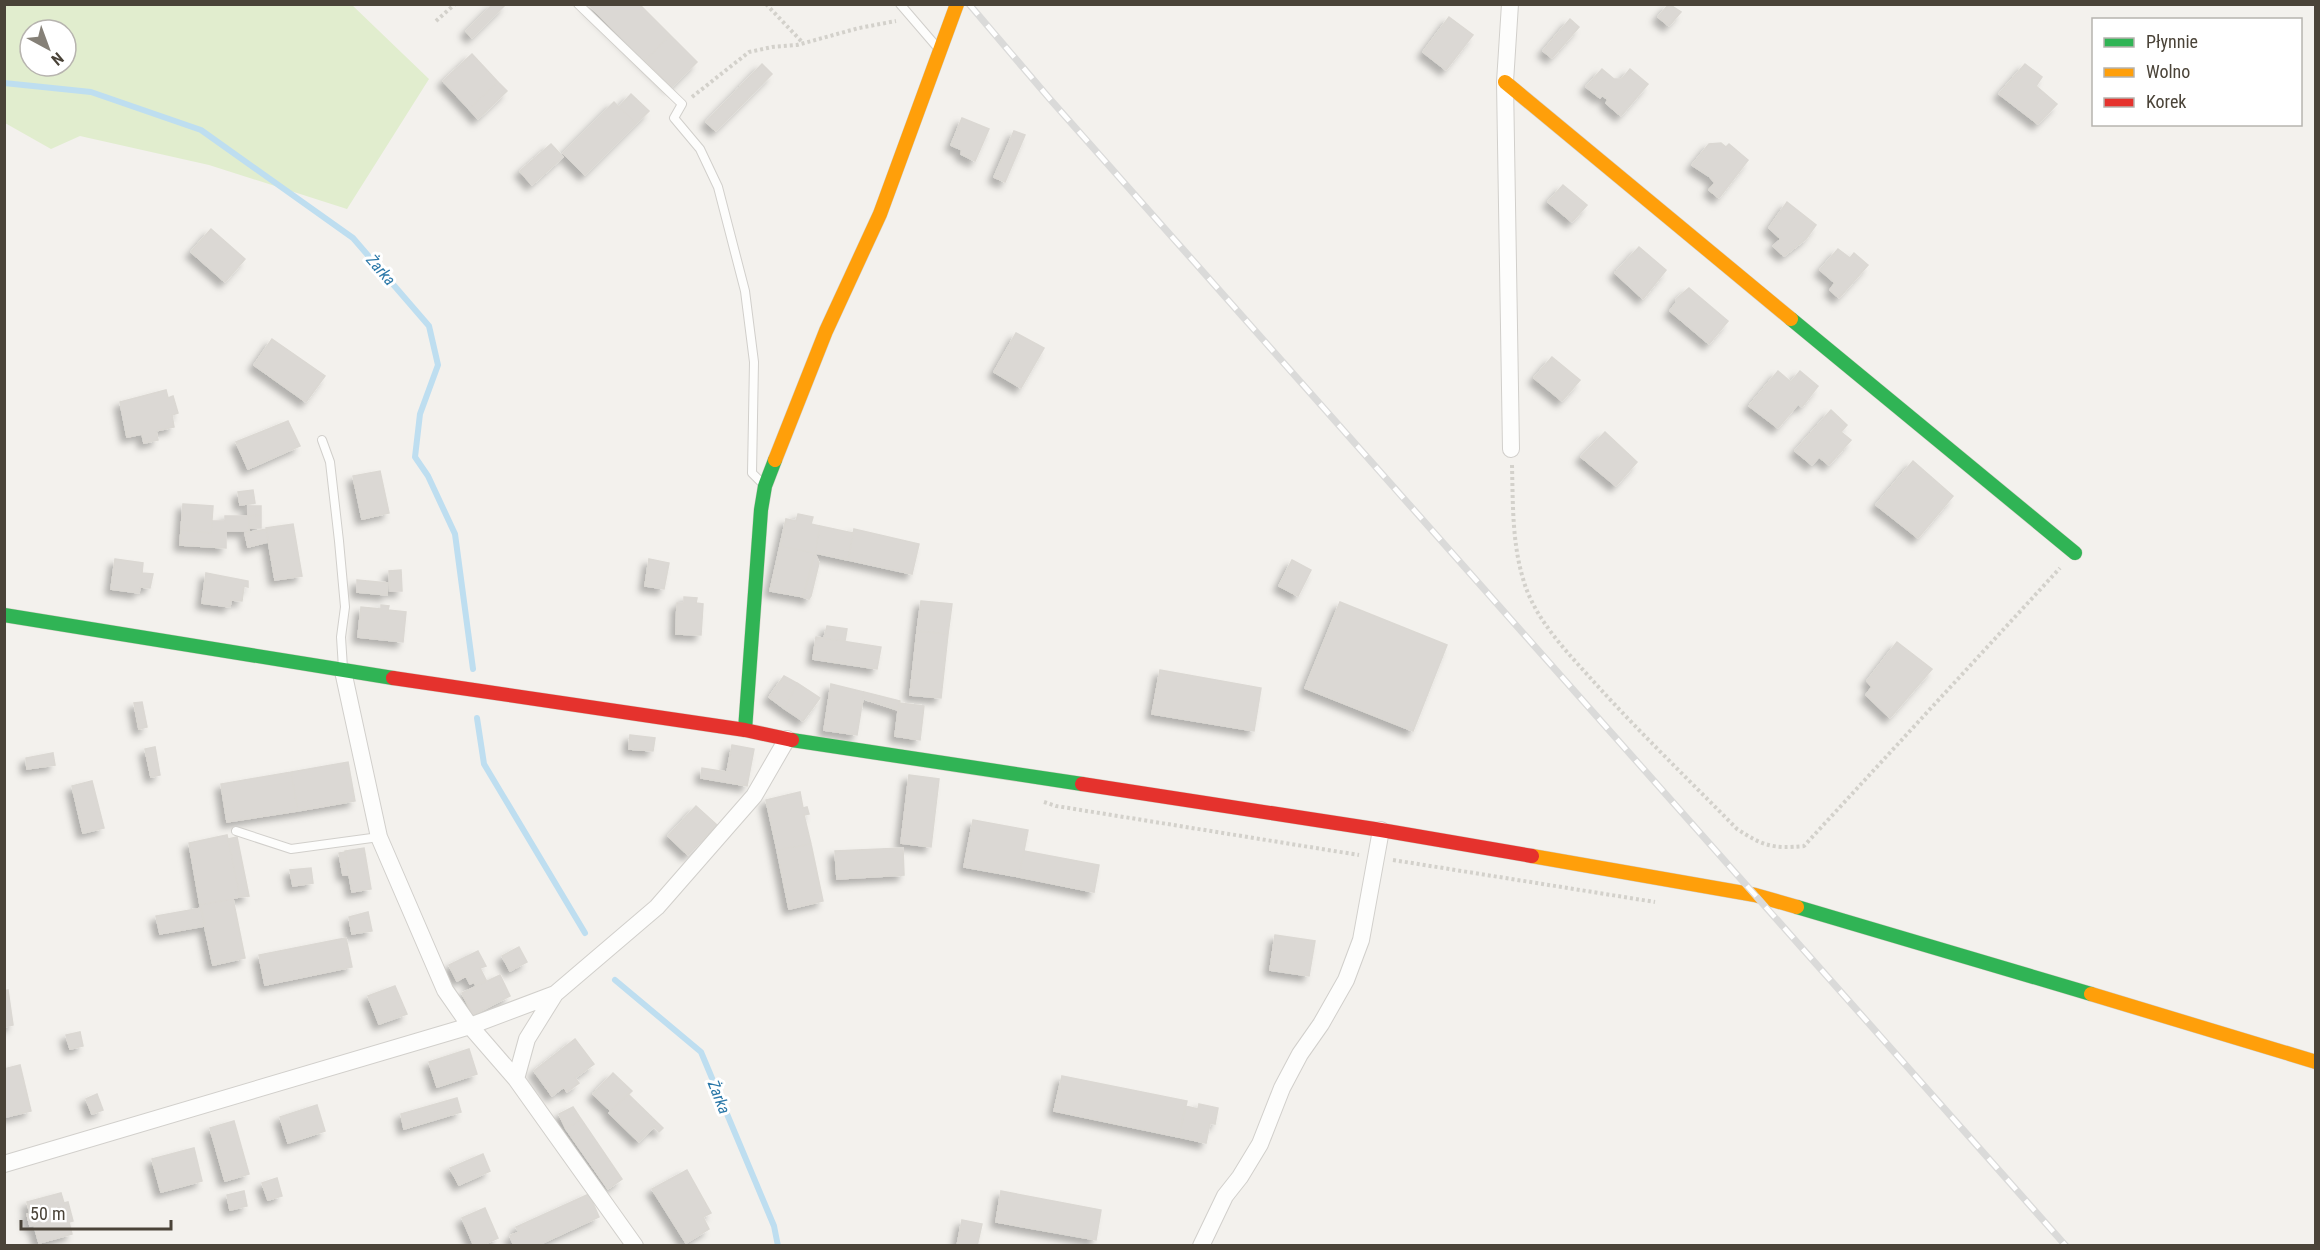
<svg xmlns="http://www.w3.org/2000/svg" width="2320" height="1250" viewBox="0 0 2320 1250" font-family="'Roboto Condensed',sans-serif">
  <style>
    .green { fill: #e1edce; fill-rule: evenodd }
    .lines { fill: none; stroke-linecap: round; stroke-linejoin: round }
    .stream { stroke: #bedef0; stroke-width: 6 }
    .building { fill: #dbd8d4; stroke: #dbd8d3; stroke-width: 1.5; filter: url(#shadow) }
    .lane-casing { stroke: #d1cfcb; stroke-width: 10 }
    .street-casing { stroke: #d1cfcb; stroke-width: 18 }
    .fast-casing { stroke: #d2cec4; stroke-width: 15 }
    .slow-casing { stroke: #d2cec4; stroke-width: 15 }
    .jam-casing { stroke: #d2cec4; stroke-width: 15 }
    .path { stroke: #d3d1cb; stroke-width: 4; stroke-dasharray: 3 3; stroke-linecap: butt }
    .lane { stroke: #fdfdfc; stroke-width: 8 }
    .street { stroke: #fdfdfc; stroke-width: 16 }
    .fast { stroke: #30b455; stroke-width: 14 }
    .slow { stroke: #ff9f0a; stroke-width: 14 }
    .jam { stroke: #e5322d; stroke-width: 14 }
    .rail-casing { stroke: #dadad9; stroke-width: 7 }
    .rail { stroke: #fff; stroke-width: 4.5; stroke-dasharray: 14; stroke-linecap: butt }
    .labels { text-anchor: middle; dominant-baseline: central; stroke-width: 6; stroke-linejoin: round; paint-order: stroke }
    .water-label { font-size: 16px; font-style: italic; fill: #2b78a8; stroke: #fff }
  </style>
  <defs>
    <filter id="shadow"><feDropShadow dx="-5.5" dy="5.5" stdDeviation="3" flood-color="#0004"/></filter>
  </defs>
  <rect width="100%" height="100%" fill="#f3f1ed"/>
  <path class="green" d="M5,4L352,5L429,79L347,209L209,165L80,136L51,149L5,123ZM30,30H66V66H30Z"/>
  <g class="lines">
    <path class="stream" d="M4,83L91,92L201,130L353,238L429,326L438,365L420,414L415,457L428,476L455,534L473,669
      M477,718L484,764L585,933
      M615,980L701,1052L774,1226L778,1246"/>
  </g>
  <path class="building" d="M493,4H506L472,38L466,31Z
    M588,4H639L670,35L645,61Z
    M1669,4L1681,12L1669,26L1658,17Z
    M1449,17L1473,35L1446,70L1423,52Z
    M1570,19L1579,27L1552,58L1543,51Z
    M670,35L697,62L672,87L645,61Z
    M472,54L498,82L469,109L443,81Z
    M762,64L772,74L716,131L706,122Z
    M2025,64L2042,77L2036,86L2057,104L2038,124L1999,94Z
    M1602,69L1614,79H1622L1630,69L1648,84L1621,116L1606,103L1608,100L1602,95L1600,98L1586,87Z
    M498,82L507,91L478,119L469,109Z
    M631,94L649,111L636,124L619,107Z
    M614,102L636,124L585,175L563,153Z
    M962,118L989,129L975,161L961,154L962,150L951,145Z
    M1014,131L1025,135L1005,182L994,177Z
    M1721,143L1726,147L1729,144L1748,160L1719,198L1709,190L1715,183L1710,177L1692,165L1709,144Z
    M551,144L563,157L532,185L520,171Z
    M1563,185L1587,205L1572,222L1548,202Z
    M1787,202L1816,225L1806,239L1784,256L1773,246L1781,239L1769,228Z
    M211,229L245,259L225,282L191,252Z
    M1639,247L1666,270L1643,299L1615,273Z
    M1838,249L1850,258L1854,253L1868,265L1839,298L1830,290L1835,283L1820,270Z
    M1689,288L1728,321L1709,344L1670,311L1676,303V299Z
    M1016,333L1044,348L1021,388L994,372Z
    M272,339L325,376L306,402L254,365Z
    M1552,357L1580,380L1562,401L1534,378Z
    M1778,371L1791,382L1800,371L1818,386L1802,407L1798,404L1778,428L1749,406Z
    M166,390L168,398L173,396L178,413L172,415L174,427L156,431L158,440L144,443L142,434L127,437L120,402Z
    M1831,410L1847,425L1841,432L1851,440L1829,465L1819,457L1812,465L1795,451Z
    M288,421L300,446L248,469L236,442Z
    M1605,432L1637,462L1616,486L1581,457Z
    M1913,461L1953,496L1918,538L1876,505Z
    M380,471L389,513L362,519L353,476Z
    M253,490L255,503L240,505L238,492Z
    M183,504L213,506L211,533L181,530Z
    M248,506H261V515L248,516Z
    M798,514L813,517L811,524L820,526L815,553L780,546L786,519L796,521Z
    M261,515V528H248V516Z
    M225,516H248L249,531H226V548L180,545L181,530L211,533V521H225Z
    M293,524L302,576L275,580L266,528Z
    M820,526L853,533L848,560L815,553Z
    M267,529L268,542L248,547L245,533Z
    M854,529L919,544L912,574L848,560Z
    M780,546L815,553L803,597L770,591Z
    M815,553L819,563L811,596L809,599L803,597Z
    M115,559L143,563L142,573L153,574L150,588L140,587L139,593L111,589Z
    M649,559L669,563L664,589L645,586Z
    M1292,560L1311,570L1298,596L1279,586Z
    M401,570L402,591H390L389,571Z
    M206,573L248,581V587L244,586L242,601L231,600L230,607L202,603Z
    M357,580L388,583L387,595L357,592Z
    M684,597L697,598L696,603L703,604L701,635L676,634L677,603H684Z
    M921,601L952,604L948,634L917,631Z
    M1340,602L1447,645L1413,731L1305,688Z
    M381,605L389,606L388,610L406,612L403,642L358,637L361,607L381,609Z
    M827,626L847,629L845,641L824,638Z
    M917,631L948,634L941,698L910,695Z
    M816,637L881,647L877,669L813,659Z
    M1897,642L1932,669L1890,718L1866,695L1872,687L1867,681Z
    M1160,670L1261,688L1254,731L1152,714Z
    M784,676L797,683L785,709L769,697Z
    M797,683L820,698L803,721L785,709Z
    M831,684L864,692L857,735L824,730Z
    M864,692L900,701L898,710L867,700L863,698Z
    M142,702L147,727L139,729L134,703Z
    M899,703L924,706L920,740L895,736Z
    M630,735L655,738L653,751L629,749Z
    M732,745L754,749L747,786L701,778L702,768L727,772Z
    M155,747L160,775L151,777L145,749Z
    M53,753L55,765L27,769L26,758Z
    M348,762L355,801L298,811L291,772Z
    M291,772L298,811L227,822L221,784Z
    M909,775L939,779L931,847L901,843Z
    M92,781L104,828L83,833L72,786Z
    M800,792L803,808L807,807L809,814L804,815L811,844L777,850L766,800Z
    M696,806L717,825L688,855L668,836Z
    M973,820L1028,830L1019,877L964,867Z
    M227,835L240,897L200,905L189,843Z
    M237,837L249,896L240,897L228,839Z
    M811,844L823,901L789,909L777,850Z
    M364,848L371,889L352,892L345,851Z
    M903,848L904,875L837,879L835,851Z
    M1024,851L1099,865L1094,892L1019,877Z
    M345,852L349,875H343L339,853Z
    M311,868L313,883L293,886L290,870Z
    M233,899L245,958L213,965L200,905Z
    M201,908L205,926L160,934L156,916Z
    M368,912L372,931L352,934L349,917Z
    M1275,935L1315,941L1309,976L1270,970Z
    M346,938L352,967L265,985L259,955Z
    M519,947L527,962L510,971L502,956Z
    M478,951L486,966L480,968L486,980L476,986L474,982L470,984L466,976L457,981L449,965Z
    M500,975L510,996L473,1015L462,993Z
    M395,986L407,1014L379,1024L368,996Z
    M8,990L13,1025L4,1027V991Z
    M80,1032L83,1046L70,1049L66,1035Z
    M575,1039L594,1064L575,1078L579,1083L567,1092L564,1087L552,1096L534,1071Z
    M469,1049L477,1074L437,1087L429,1062Z
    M20,1065L31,1111L6,1117L4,1069Z
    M613,1073L632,1091L611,1111L593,1094Z
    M1062,1076L1187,1101L1179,1137L1054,1111Z
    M97,1094L103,1110L92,1114L86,1099Z
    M628,1094L663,1128L659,1132L654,1127L639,1142L609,1113Z
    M457,1098L461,1112L404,1129L401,1114Z
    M1199,1104L1218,1108L1215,1124L1210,1123L1206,1143L1179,1137L1185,1106L1198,1109Z
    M317,1105L325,1131L288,1143L280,1117Z
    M573,1107L581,1119L566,1129L559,1114Z
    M581,1119L622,1179L608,1189L566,1129Z
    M234,1121L249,1174L225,1181L210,1128Z
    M194,1148L202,1181L161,1192L152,1159Z
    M483,1154L490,1171L459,1185L450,1168Z
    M687,1170L711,1213L703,1217L709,1229L686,1243L652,1189Z
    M277,1178L282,1196L268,1200L262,1183Z
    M244,1191L247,1206L230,1210L227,1195Z
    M1001,1191L1101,1210L1096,1240L996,1222Z
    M61,1193L64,1203L68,1202L73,1221L69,1222L72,1234L39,1243L34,1225L30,1226L27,1214L30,1213L27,1202Z
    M589,1194L599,1217L536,1246H514L510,1236L519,1232L516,1227Z
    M485,1208L498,1238L480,1246H474L462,1218Z
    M962,1220L982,1224L977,1246H957Z"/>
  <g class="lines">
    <g class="lane-casing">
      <path id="lane" d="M578,4L682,104L674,118L700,149L718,187L745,291L754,362L752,473L763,484
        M900,4L937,47
        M322,440L330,462L339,541L345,607L341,637L343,668
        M236,831L291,849L379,837"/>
    </g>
    <g class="street-casing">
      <path id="street" d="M1510,4L1505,82L1511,449
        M343,671L379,837L445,990L470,1026L516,1079L635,1246
        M516,1079L527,1039L555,994L657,907L754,796L787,739
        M4,1164L470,1026L555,994
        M1201,1246L1225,1196L1240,1177L1260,1144L1282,1088L1300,1054L1321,1024L1346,980L1361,940L1381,830"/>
    </g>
    <g class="fast-casing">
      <path id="fast" d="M1791,319L2075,553
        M4,615L393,678
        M745,730L761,510L765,486L775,460
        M792,740L1082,784
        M1797,907L2091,994"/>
    </g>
    <g class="slow-casing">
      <path id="slow" d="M1505,82L1791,319
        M775,460L826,331L880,214L957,4
        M1532,856L1755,895L1797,907
        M2091,994L2316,1062"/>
    </g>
    <g class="jam-casing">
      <path id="jam" d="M393,678L745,730L792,740
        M1082,784L1381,830L1532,856"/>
    </g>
    <path class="path" d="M766,4L803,43
      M436,21L455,4
      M692,97L749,52L772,47L797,45L859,28L896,21
      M1512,465C1513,505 1512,544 1524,582C1536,621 1568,653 1594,682C1640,733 1689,780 1737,829C1763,846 1773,849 1804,846L2060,568
      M1044,802L1056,806L1359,855
      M1393,860L1655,902"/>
    <use href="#lane" class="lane"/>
    <use href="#street" class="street"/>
    <use href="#fast" class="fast"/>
    <use href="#slow" class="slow"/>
    <use href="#jam" class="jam"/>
    <g class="rail-casing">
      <path id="rail" d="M969,4L1049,98L2066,1246"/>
    </g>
    <use href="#rail" class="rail"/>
  </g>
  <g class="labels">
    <g class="water-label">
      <text transform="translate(381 270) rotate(49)">Żarka</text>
      <text transform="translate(719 1097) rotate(68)">Żarka</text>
    </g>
  </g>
  <rect width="2320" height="1250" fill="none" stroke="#4a4338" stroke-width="12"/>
  <rect x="2092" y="18" width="210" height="108" fill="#ffffff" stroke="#b7b4af" stroke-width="1.5"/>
  <rect x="2104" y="38" width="30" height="9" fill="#30b455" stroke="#b7b4af" stroke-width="1.5"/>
  <text x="2146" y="48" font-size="18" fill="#4a4338">Płynnie</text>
  <rect x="2104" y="68" width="30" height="9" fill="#ff9f0a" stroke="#b7b4af" stroke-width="1.5"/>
  <text x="2146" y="78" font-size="18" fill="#4a4338">Wolno</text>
  <rect x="2104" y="98" width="30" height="9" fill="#e5322d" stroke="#b7b4af" stroke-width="1.5"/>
  <text x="2146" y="108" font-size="18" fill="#4a4338">Korek</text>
  <g transform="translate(48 48) rotate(139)"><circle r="28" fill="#ffffff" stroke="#b7b4af" stroke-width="1.5"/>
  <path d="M0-4.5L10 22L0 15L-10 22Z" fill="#858077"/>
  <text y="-9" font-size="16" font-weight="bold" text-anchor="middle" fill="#4a4338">N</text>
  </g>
  <path d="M21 1220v9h150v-9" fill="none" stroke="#4a4338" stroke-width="3"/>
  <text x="30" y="1220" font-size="18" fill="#4a4338" stroke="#ffffff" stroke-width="4.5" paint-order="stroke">50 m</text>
</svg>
